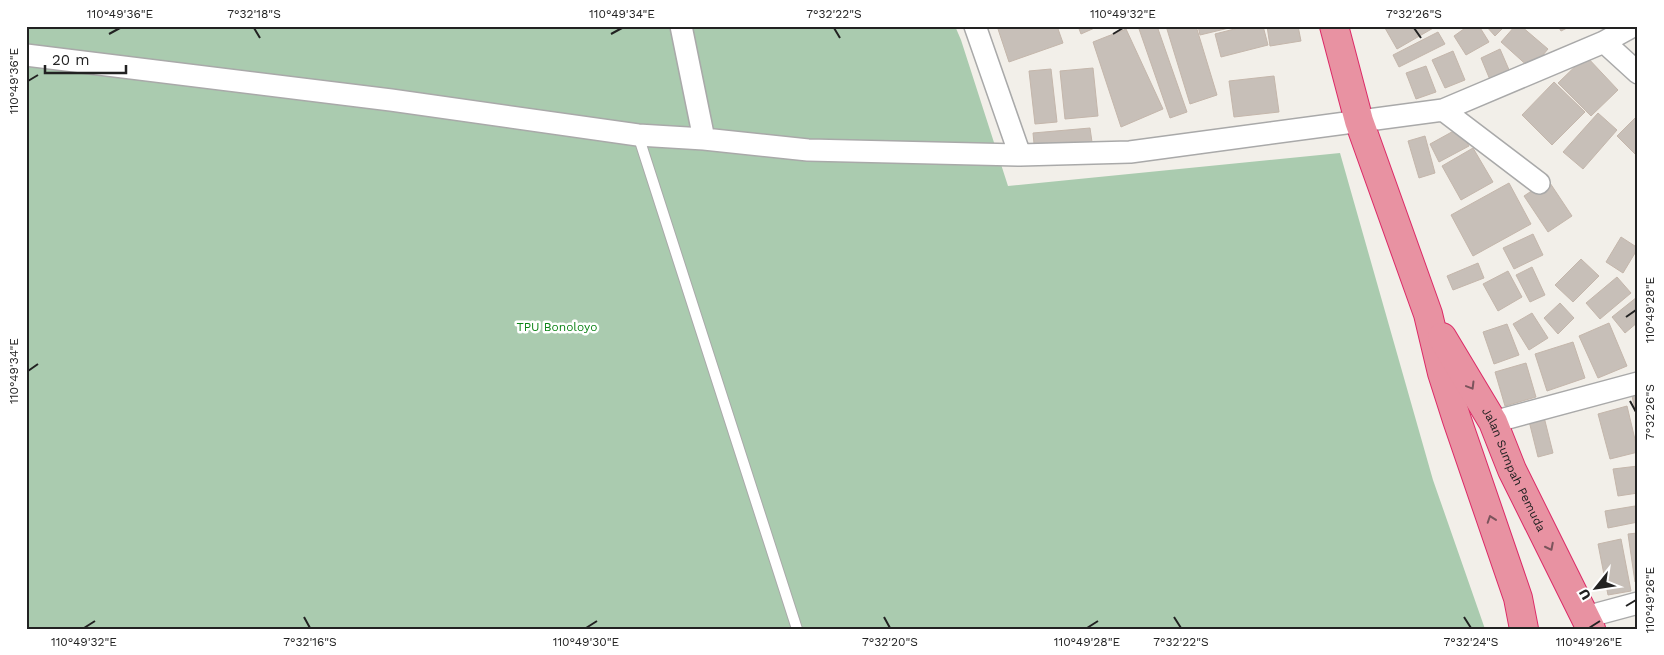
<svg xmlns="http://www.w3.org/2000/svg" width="1664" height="655" viewBox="0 0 1664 655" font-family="'Work Sans',sans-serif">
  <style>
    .cemetery { fill: #aacbaf }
    .building { fill: #c7bfb8; stroke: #c4b6ab }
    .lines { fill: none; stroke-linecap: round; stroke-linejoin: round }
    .lane-casing { stroke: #a9a9a9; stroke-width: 12 }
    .street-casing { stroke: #a9a9a9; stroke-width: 24 }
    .highway-casing { stroke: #dc2a67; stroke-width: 30 }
    .lane { stroke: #fff; stroke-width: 10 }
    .street { stroke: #fff; stroke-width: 21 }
    .highway { stroke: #e892a2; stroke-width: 28 }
    .oneway { stroke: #7b545c }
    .ticks { fill: none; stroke: #222; stroke-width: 2 }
    .labels { text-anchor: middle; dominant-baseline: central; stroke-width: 5; stroke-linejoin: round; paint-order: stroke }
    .park-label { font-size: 12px; fill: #0c8416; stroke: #fff }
    .street-label { font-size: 12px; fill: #222; stroke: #fff }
    .neatline { fill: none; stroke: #222; stroke-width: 2 }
    .ticks-label { font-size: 12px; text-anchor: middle; fill: #222 }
  </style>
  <rect width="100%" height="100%" fill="#f2efe9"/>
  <path class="cemetery" d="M26,26H955L961,40L1008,186L1340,153L1433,480L1485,629H26Z"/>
  <path class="building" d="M997,26H1057L1063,43L1009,62Z
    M1078,26H1099L1081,34Z
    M1138,26H1157L1187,112L1170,118Z
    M1166,26H1196L1217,95L1190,104Z
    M1198,26H1228L1229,28L1200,35Z
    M1246,26H1263L1268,45L1221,57L1215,34Z
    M1267,26H1298L1301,41L1270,46Z
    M1388,26H1434L1435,27L1397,49L1385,28Z
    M1468,26H1479L1489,42L1466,55L1454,36Z
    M1486,26H1505L1495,36Z
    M1515,26H1521L1548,49L1531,69L1501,42Z
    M1558,26H1571L1561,31Z
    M1126,29L1163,109L1121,127L1093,42Z
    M1438,32L1445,44L1399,67L1393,55Z
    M1500,49L1513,79L1493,87L1481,58Z
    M1453,51L1465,80L1445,88L1432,60Z
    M1586,56L1618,90L1591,116L1558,83Z
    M1426,66L1436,92L1416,99L1406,73Z
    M1093,68L1098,116L1065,119L1060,71Z
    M1051,69L1057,122L1035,124L1029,71Z
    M1274,76L1279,112L1234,117L1229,81Z
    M1554,82L1585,112L1552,145L1522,115Z
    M1598,113L1617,130L1583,169L1563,152Z
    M1638,115V155L1637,156L1617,136Z
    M1090,128L1093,149L1035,154L1033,133Z
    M1459,128L1469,146L1439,162L1430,144Z
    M1425,136L1435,173L1419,178L1408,141Z
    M1473,148L1493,182L1461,200L1442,166Z
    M1548,180L1572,216L1548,232L1524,196Z
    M1509,183L1531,224L1473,256L1451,215Z
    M1533,234L1543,255L1514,269L1503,248Z
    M1621,237L1638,248L1623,273L1606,262Z
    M1581,259L1599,276L1573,302L1555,285Z
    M1478,263L1484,278L1453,290L1447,276Z
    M1532,267L1545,295L1530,302L1516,275Z
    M1508,271L1522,297L1498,311L1483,284Z
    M1617,277L1631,293L1600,319L1586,303Z
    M1637,297L1638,322L1625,333L1612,317Z
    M1560,303L1574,318L1558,334L1544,318Z
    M1532,313L1548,338L1529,350L1513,324Z
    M1609,323L1627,366L1598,378L1579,336Z
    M1507,324L1519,355L1494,364L1483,332Z
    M1573,342L1585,378L1547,391L1535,354Z
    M1526,363L1536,397L1505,406L1495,372Z
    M1638,395V423L1632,396Z
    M1627,406L1638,452L1610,459L1598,414Z
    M1544,417L1553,453L1538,457L1529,421Z
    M1638,466V493L1618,496L1613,469Z
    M1635,506L1638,522L1608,528L1605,511Z
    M1638,533V581L1635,582L1628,534Z
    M1621,539L1631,591L1608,595L1598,544Z"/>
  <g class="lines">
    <g class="lane-casing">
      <path id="lane" d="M638,135L797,629"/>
    </g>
    <g class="street-casing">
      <path id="street" d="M681,26L704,139
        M975,26L1020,155
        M1604,42L1638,73
        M26,55L391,100L638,135L704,139L808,150L1020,155L1130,152L1443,110L1604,42L1633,26
        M1443,110L1539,183
        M1493,422L1638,383
        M1586,617L1638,603"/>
    </g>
    <g class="highway-casing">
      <g id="highway">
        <path d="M1334,26L1359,121L1428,314L1442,373L1457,420L1518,598L1524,629"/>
        <path id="s1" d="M1442,337L1493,422L1512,470L1591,629"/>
      </g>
    </g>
    <use href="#lane" class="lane"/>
    <use href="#street" class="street"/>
    <use href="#highway" class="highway"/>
  </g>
  <defs><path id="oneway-chevron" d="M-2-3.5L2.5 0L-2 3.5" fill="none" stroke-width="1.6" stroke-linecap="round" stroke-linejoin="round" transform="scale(1.25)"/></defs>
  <g class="oneway">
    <use href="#oneway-chevron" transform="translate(1471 386) rotate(59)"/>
    <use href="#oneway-chevron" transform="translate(1491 519) rotate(-109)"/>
    <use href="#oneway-chevron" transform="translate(1550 547) rotate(63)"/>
  </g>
  <path class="ticks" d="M254,28L260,38M834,28L840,38M1414,28L1421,38M109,34L120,28M611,34L622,28M1113,34L1123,28M28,81L38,75M1626,317L1636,310M28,371L38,364M1630,401L1636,412M1626,606L1636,600M304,617L310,628M884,617L890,628M1174,617L1181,628M1464,617L1471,628M84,628L95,621M586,628L597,621M1087,628L1098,621M1589,628L1600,621"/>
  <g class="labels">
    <g class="park-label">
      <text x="557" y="327">TPU Bonoloyo</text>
    </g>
    <g class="street-label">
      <text stroke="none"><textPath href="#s1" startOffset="151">Jalan Sumpah Pemuda</textPath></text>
    </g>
  </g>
  <rect width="1664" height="655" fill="none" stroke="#ffffff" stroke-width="55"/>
  <g transform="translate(1596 588) rotate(240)" stroke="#ffffff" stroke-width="4" paint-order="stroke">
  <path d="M0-4L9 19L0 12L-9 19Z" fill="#222222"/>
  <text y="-8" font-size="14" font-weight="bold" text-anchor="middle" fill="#222222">U</text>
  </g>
  <path d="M45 65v8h81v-8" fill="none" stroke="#222222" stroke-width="2.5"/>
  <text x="52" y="65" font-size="15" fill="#222222" stroke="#ffffff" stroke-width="4" paint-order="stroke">20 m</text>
  <rect x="28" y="28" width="1608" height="600" class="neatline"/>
  <g class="ticks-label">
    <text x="120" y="18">110°49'36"E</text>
    <text x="254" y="18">7°32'18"S</text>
    <text x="622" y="18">110°49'34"E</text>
    <text x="834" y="18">7°32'22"S</text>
    <text x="1123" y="18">110°49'32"E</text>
    <text x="1414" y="18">7°32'26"S</text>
    <text transform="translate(14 81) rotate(-90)" y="4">110°49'36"E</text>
    <text transform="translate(1650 310) rotate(-90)" y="4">110°49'28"E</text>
    <text transform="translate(14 371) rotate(-90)" y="4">110°49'34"E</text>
    <text transform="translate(1650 412) rotate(-90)" y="4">7°32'26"S</text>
    <text transform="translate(1650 600) rotate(-90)" y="4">110°49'26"E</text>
    <text x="84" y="646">110°49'32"E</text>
    <text x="310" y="646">7°32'16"S</text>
    <text x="586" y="646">110°49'30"E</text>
    <text x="890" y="646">7°32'20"S</text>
    <text x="1087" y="646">110°49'28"E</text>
    <text x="1181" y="646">7°32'22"S</text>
    <text x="1471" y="646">7°32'24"S</text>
    <text x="1589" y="646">110°49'26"E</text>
  </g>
</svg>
